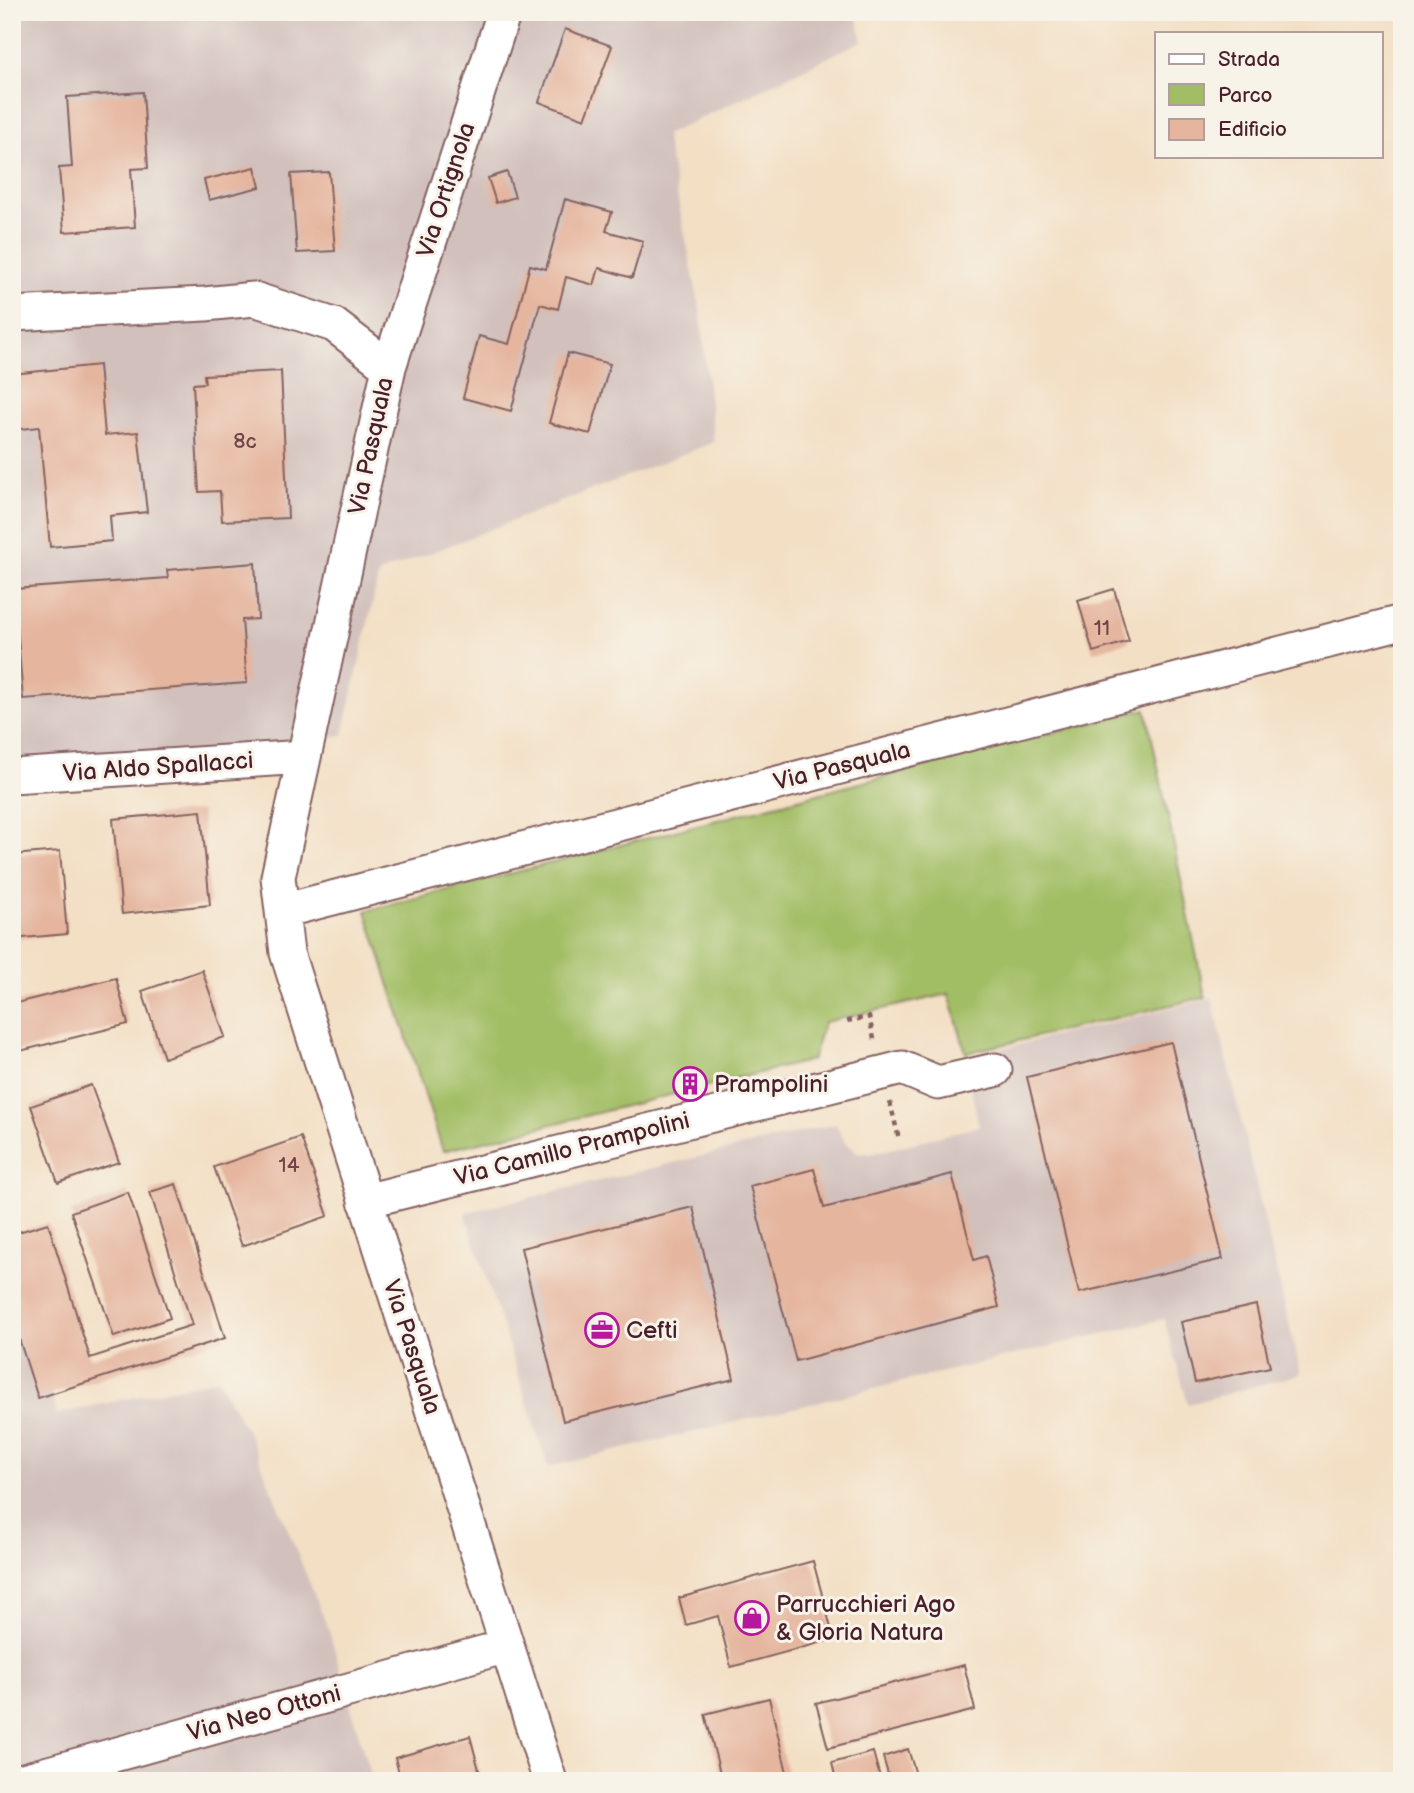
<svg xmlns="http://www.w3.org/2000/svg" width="1414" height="1793" viewBox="0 0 1414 1793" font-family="'Balsamiq Sans',sans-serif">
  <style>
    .industrial { fill: #d1c0bc }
    .green { fill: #a2be65; stroke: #766e48; stroke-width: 2 }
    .building { fill: #e5b59e }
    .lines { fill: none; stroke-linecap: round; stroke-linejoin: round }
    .minor-casing { stroke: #856261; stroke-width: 37 }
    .path { stroke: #856261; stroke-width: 4.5; stroke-dasharray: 5 5; stroke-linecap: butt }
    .minor { stroke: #fff; stroke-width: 33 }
    .labels { text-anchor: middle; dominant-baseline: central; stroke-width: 6; stroke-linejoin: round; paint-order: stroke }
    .number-label { font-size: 21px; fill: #714448 }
    .street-label { font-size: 24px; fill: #4a1f2b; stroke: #f7f3e8 }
    .poi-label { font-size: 24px; fill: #4a1f2b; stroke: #f7f3e8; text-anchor: start }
  </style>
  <rect width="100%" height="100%" fill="#f7f3e8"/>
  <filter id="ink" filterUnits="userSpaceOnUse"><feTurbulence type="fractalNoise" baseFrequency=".0143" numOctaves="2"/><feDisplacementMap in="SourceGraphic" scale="14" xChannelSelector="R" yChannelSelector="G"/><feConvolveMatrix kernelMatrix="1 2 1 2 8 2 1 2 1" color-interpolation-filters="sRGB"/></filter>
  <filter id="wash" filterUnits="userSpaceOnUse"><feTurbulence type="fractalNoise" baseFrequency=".00686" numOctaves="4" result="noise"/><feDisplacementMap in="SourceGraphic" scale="28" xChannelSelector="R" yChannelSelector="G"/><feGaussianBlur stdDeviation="1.57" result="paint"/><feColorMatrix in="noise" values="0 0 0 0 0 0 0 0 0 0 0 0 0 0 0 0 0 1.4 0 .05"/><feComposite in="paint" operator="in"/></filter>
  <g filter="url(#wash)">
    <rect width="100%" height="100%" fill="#f3dfc4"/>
    <path class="industrial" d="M12,12H856L862,41L665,135L700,310L714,442L379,573L343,735L12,778Z
      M1212,998L1301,1374L1188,1404L1164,1319L548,1467L465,1213L836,1124L845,1142L857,1152L871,1154L979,1126L964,1058Z
      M12,1257L57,1414L218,1379L251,1439L329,1631L372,1781H12Z"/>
    <path class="green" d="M1146,709L1205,997L966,1053L949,994L824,1022L812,1060L443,1151L366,911Z"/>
    <g id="blocks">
      <path class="building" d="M565,29L612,46L585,119L539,102Z
        M143,92L148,168L131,169L135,227L64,232L59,168L72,167L67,97Z
        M255,167L260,187L209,200L204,180Z
        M329,172L335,251L297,253L291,174Z
        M507,172L515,197L496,203L488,178Z
        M565,199L612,212L606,231L643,241L632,278L599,268L594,285L566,277L558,309L540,304L511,411L463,398L479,336L509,344L530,265L546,269Z
        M568,353L610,364L590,434L549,423Z
        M99,365L105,435L138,432L147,512L110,516L112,541L50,547L39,427L12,430V374Z
        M281,371L288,518L222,521L220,491L199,492L193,384L205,383L204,375Z
        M255,563L258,619L242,620L247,683L23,699L14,589L168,578L167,570Z
        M1114,589L1129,641L1093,652L1078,600Z
        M201,811L210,905L122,914L113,819Z
        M60,851L67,934L12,939V855Z
        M202,970L225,1037L164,1058L142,991Z
        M116,978L128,1024L12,1053V1004Z
        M1171,1042L1223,1259L1079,1293L1027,1077Z
        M699,1073L703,1088L681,1094L677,1079Z
        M91,1085L119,1162L58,1183L31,1106Z
        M301,1137L328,1216L242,1246L214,1167Z
        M814,1169L824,1208L952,1174L974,1260L986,1256L999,1307L796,1361L750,1186Z
        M176,1184L225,1338L38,1398L12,1317V1283L16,1282L12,1270V1234L48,1223L90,1358L192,1325L150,1192Z
        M128,1192L170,1318L114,1337L71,1212Z
        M693,1207L734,1379L563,1421L521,1248Z
        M1256,1305L1270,1367L1195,1383L1181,1322Z
        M813,1561L834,1639L731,1667L718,1616L686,1625L679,1598Z
        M964,1665L975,1710L828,1748L816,1703Z
        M769,1698L789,1781H722L705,1714Z
        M470,1736L482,1781H401L395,1758Z
        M908,1749L918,1781H890L883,1757Z
        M873,1752L881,1781H836L832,1763Z"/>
    </g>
  </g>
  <g filter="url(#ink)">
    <use href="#blocks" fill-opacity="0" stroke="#856261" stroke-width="2"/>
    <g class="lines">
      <g class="minor-casing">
        <path id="minor" d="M504,12L389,367L278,877L287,953L550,1781
          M12,314L205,304L254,299L334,325L389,367
          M12,776L304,757
          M282,911L1402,622
          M365,1201L902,1068L938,1083L995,1070
          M20,1781L507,1646"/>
      </g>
      <path class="path" d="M847,1021L869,1017L875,1043
        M890,1102L899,1139"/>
      <use href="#minor" class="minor"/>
    </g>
  </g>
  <defs>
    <g id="building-ring" transform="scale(1.75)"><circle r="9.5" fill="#f7f3e8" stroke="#b5179e" stroke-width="1.5"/><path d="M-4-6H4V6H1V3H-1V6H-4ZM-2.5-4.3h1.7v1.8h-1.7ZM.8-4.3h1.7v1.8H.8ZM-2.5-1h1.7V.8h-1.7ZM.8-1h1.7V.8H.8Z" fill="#b5179e"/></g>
    <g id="office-ring" transform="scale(1.75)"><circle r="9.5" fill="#f7f3e8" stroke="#b5179e" stroke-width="1.5"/><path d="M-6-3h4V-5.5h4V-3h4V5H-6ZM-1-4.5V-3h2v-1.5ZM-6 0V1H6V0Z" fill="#b5179e"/></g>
    <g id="shop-ring" transform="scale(1.75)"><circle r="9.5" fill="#f7f3e8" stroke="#b5179e" stroke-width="1.5"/><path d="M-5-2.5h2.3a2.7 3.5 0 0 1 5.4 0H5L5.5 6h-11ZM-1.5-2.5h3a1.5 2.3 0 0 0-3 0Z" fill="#b5179e"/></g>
  </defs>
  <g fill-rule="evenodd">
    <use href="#building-ring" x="690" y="1084"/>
    <use href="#office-ring" x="602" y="1330"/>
    <use href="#shop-ring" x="752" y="1618"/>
  </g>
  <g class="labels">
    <g class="number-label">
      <text x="245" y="441">8c</text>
      <text x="1102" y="628">11</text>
      <text x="289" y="1165">14</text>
    </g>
    <g class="street-label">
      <text transform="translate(446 190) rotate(-72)">Via Ortignola</text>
      <text transform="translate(371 446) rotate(-78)">Via Pasquala</text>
      <text transform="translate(842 766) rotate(-14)">Via Pasquala</text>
      <text transform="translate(158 767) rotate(-4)">Via Aldo Spallacci</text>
      <text transform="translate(572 1149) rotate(-14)">Via Camillo Prampolini</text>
      <text transform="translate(412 1347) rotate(72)">Via Pasquala</text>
      <text transform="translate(264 1713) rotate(-15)">Via Neo Ottoni</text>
    </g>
    <g class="poi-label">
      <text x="714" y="1084">Prampolini</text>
      <text x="626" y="1330">Cefti</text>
      <text x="776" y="1604">Parrucchieri Ago<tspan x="776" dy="28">&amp; Gloria Natura</tspan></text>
    </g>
  </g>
  <rect width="1414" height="1793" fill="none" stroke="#f7f3e8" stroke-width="42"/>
  <rect x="1155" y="32" width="228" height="126" fill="#f7f3e8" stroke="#b29e9c" stroke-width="2"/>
  <rect x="1169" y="54" width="35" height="10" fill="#ffffff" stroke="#b29e9c" stroke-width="2"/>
  <text x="1218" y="66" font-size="21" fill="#4a1f2b">Strada</text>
  <rect x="1169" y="84" width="35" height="21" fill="#a2be65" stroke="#b29e9c" stroke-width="2"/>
  <text x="1218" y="102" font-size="21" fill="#4a1f2b">Parco</text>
  <rect x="1169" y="119" width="35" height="21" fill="#e5b59e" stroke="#b29e9c" stroke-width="2"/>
  <text x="1218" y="136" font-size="21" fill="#4a1f2b">Edificio</text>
</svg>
